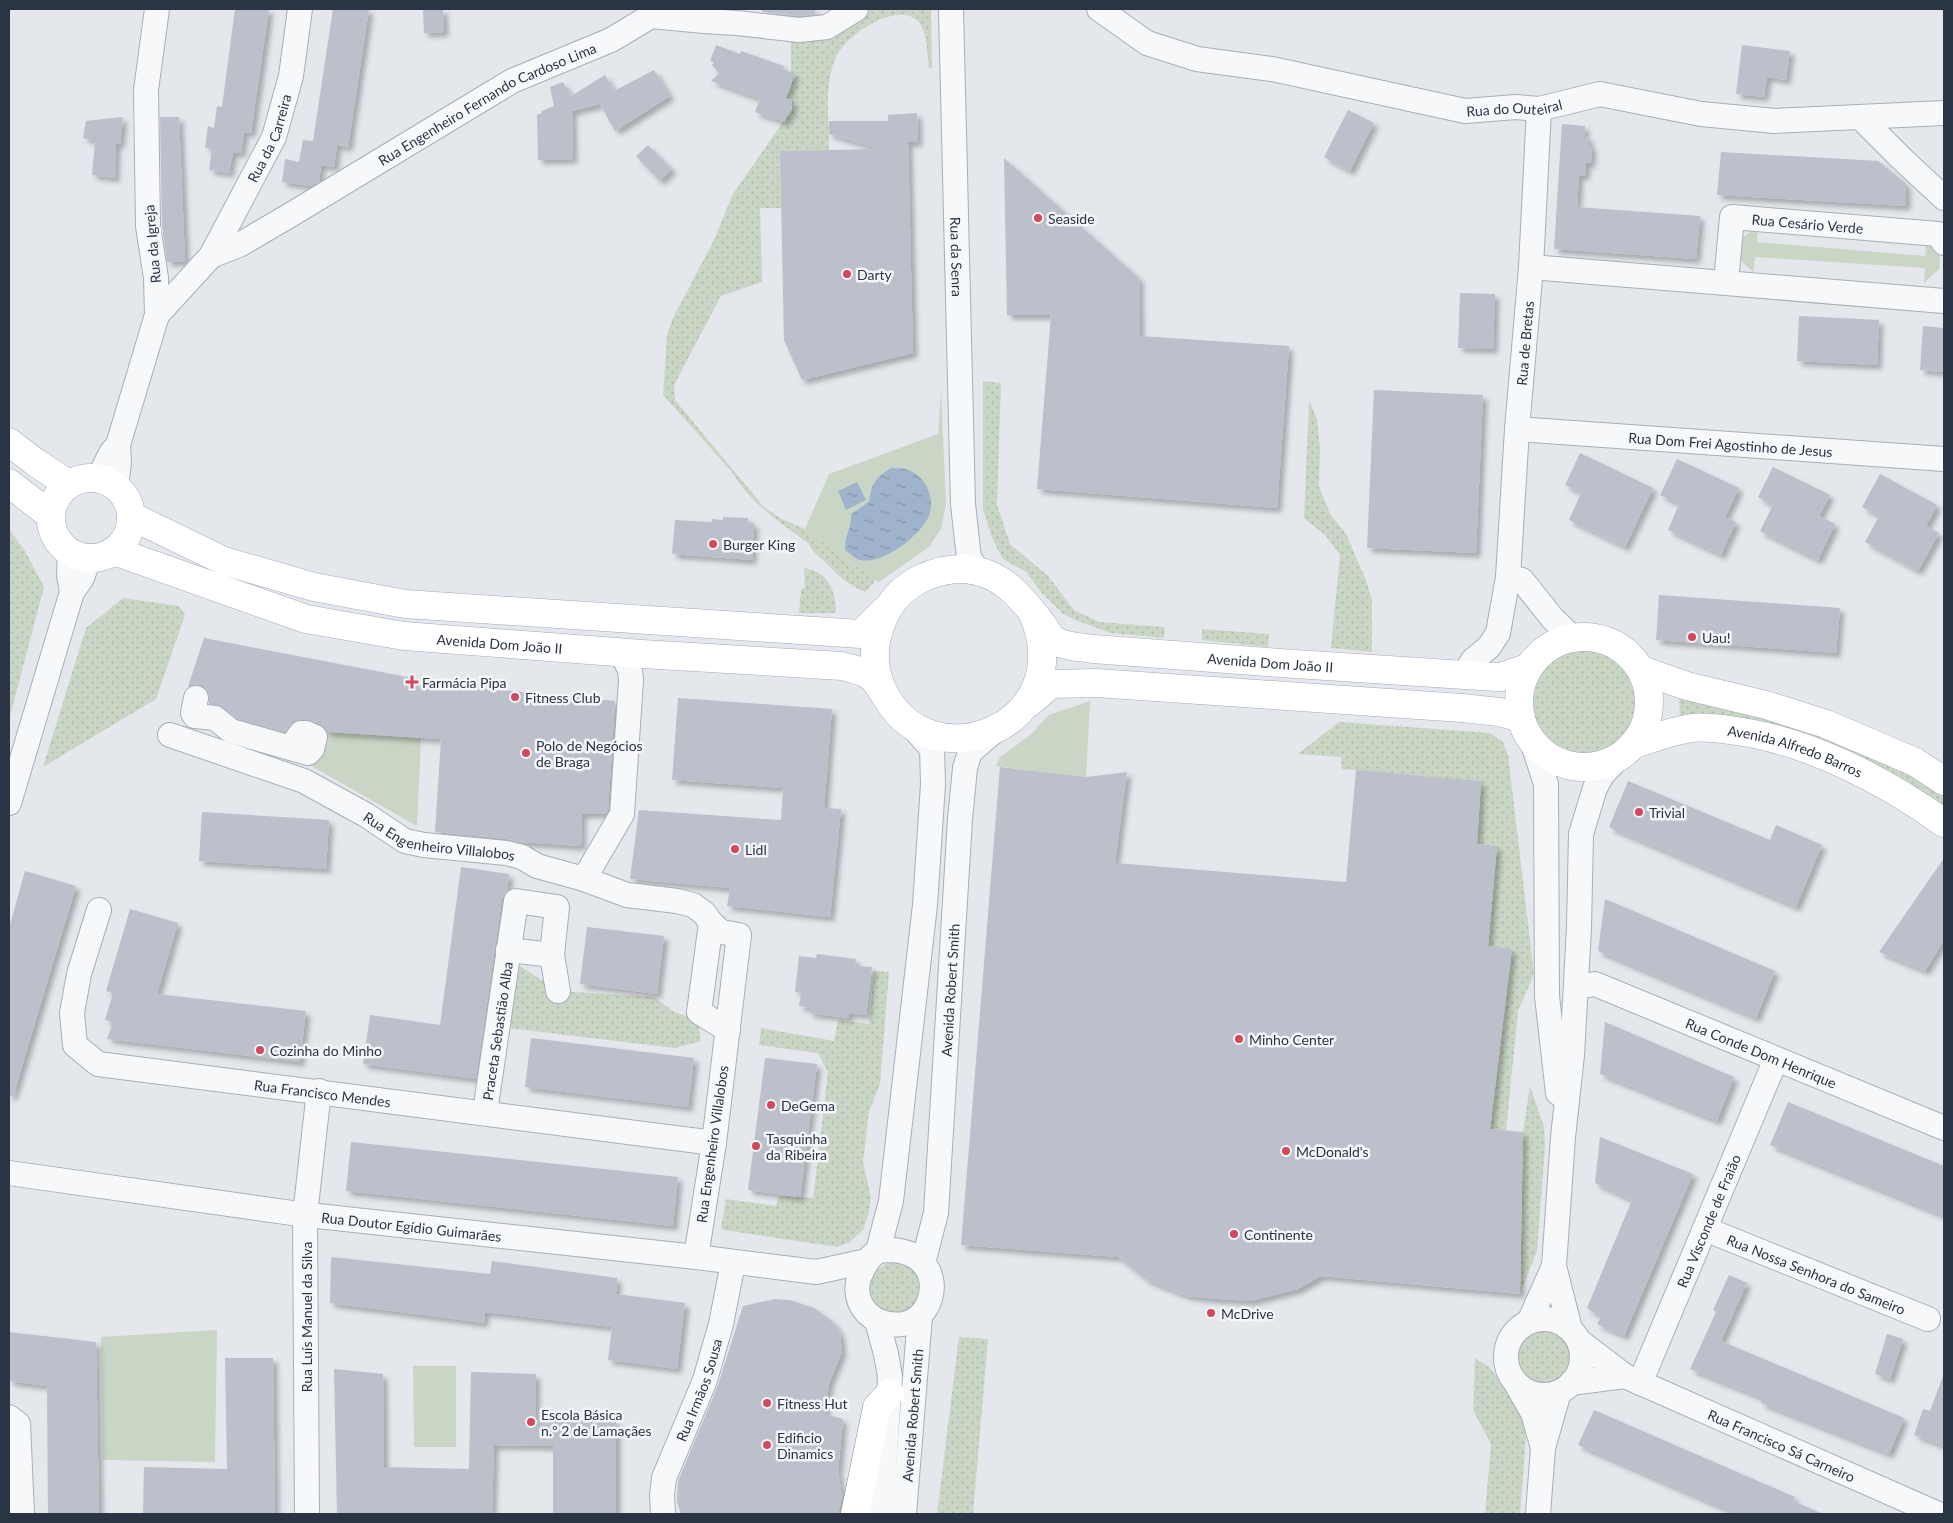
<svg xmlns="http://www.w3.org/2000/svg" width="1953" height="1523" viewBox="0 0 1953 1523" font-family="Lato,sans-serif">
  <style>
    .grass { fill: url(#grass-dots) }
    .green { fill: #c9d6c5 }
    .water { fill: url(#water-ripples) }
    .building { fill: #bbc0ca; filter: url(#shadow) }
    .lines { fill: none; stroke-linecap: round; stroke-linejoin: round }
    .minor-casing { stroke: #a9aeb7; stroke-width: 26 }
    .major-casing { stroke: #a3abb8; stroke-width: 29 }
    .highway-casing { stroke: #8b94a3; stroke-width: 29 }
    .minor { stroke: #f7f8fa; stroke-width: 24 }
    .major { stroke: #fff; stroke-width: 28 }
    .highway { stroke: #fff; stroke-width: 28 }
    .poi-dot { fill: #d1495b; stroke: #f4f6f9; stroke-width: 2 }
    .labels { text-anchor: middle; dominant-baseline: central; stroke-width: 5; stroke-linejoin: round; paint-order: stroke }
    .street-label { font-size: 14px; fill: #2b3445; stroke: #f4f6f9 }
    .poi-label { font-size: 14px; fill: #2b3445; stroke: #f4f6f9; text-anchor: start }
  </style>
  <defs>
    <pattern id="grass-dots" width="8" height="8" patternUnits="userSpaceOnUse" patternTransform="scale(1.25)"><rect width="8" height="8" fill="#c9d6c5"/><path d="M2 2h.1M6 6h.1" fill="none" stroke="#adb8ab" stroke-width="1.8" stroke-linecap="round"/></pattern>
    <pattern id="water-ripples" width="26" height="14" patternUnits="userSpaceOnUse" patternTransform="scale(1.25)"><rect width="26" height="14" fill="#9fb4cc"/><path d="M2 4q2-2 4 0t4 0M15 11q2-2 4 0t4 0" fill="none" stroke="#8293a7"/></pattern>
    <filter id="shadow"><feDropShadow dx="4.5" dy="4.5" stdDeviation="2.5" flood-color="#0004"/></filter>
  </defs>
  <rect width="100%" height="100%" fill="#e4e7ec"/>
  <path class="grass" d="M871,9H931L932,68L929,69C927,54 928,33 918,21C896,0 844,36 835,59C824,87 829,120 829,150L780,151L781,208H760L762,282L721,296L674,385L675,400L763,506L780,518L805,529L876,580L865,592C844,582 840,577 824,561C818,555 813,553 809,544C781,523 750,503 732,472L663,395L667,335L673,318L714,240L733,194L792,109V100L786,98L791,85V40L865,13Z
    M983,381L1001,383L997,505L1010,544L1048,576L1074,610L1099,622L1165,627L1164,638L1111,633L1075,620L1062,613L1042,593L1026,572L1003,559L993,540L983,510Z
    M1309,401L1317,419L1320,448L1319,486L1330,514L1346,534L1366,580L1372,600V652L1331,648L1340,555L1325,535L1304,518Z
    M9,529L25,551L44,587L9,720Z
    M804,568C828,572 836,590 836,613H799L801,590L805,587Z
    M123,598L179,606L185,615L156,699L43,767L86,628Z
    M1202,629L1269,634L1268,647L1202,640Z
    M1525 701a58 58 0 1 1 116 0a58 58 0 1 1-116 0Z
    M1679,691L1786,719L1917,776L1944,794V810L1912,789L1680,724Z
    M1339,722L1490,733L1503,742L1508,755L1534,974L1518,1011L1506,1131L1490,1129L1511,949L1488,947L1497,846L1477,844L1481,781L1342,769L1341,757L1298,754Z
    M517,964L558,991L654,997L674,1012L698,1020L701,1041L675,1048L507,1028Z
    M874,971L889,972L880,1084L869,1111L863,1162L871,1198L869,1212L863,1230L850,1242L837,1247L724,1230L721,1228L726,1199L776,1206L779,1196L813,1198L828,1072L818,1053L759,1045L761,1028L834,1041L838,1020L869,1024Z
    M1530,1086L1544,1127L1545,1147L1537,1251L1520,1294L1523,1132Z
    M870 1288a26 26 0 1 1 52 0a26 26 0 1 1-52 0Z
    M1518 1356a28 28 0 1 1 56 0a28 28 0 1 1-56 0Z
    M959,1337L988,1339L973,1514H937Z
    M1475,1358L1490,1368L1513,1399L1525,1421L1526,1437L1520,1514H1485L1491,1444L1473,1410Z"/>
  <path class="green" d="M1758,227L1757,242L1925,256L1927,241L1940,256L1939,269L1924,283L1925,268L1755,257L1753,272L1738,258L1740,239Z
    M941,391L946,503L941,529L929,547L879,582L805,529L829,474L938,434Z
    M1090,701L1086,777L996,766L1000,757L1029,736L1049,715Z
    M323,731L421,738L417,826L313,767Z
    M217,1330L215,1462L103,1460L101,1337Z
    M413,1366H456V1447H414Z"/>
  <path class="water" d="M891,468C895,469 902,468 906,469C925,475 936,497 929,516C920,536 880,568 857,559C853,557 849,552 845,550C844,534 852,530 851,514L869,502C872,483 874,479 891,468Z
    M857,482L866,500L846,510L838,491Z"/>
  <path class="building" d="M235,9H269L251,133L244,132L241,153L233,152L229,173L209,170L212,149L205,148L208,126L214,128L217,106L222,107Z
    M333,9H369L348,147L337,145L334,167L321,165L319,182L311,186L282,182L285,159L299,162L303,140L313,141Z
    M423,9H443L444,32L424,33Z
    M762,9H815V14L799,16L762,12Z
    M716,45L740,54L741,51L784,66L783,69L795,74L786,98L792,100V109L784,122L755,112L760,99L711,81L719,73L712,65L714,62L710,61Z
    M1742,45L1790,51L1786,80L1767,77L1764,97L1736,94Z
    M654,70L670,96L615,131L600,104L572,111L573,159L538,160L537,114H541L542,111L554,106L550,87L563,82L571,96L605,75L614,91Z
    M1348,110L1374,123L1350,171L1324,157Z
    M917,113L918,142H908L913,353L802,380L784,340L780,151L879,149L829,134V121H888V115Z
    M123,117L120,144H116L115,178L92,175L95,141L83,138L86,121Z
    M160,117H179L185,261L167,262L162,225Z
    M1562,124L1585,126L1584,137L1589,138V146H1592L1591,163H1586L1585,176L1579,175L1577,207L1700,216L1696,259L1554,249Z
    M648,145L672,169L660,181L636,156Z
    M1721,152L1878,161L1906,184V206L1717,195Z
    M1004,158L1139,278L1140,336L1289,346L1277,508L1037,489L1051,315H1007Z
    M1460,293L1495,294L1493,349L1458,348Z
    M1799,316L1879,320L1877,365L1797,361Z
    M1923,326L1944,328V372L1920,370Z
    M1374,390L1483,395L1476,553L1367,548Z
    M1580,453L1653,488L1625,547L1569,520L1581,493L1565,485Z
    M1677,459L1739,488L1725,517L1736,522L1721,555L1668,530L1679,504L1660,495Z
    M1773,467L1830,495L1819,516L1835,524L1818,560L1760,531L1773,505L1758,497Z
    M1880,474L1937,505L1926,526L1939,533L1918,571L1865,542L1879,516L1862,507Z
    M723,517L748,518V522L754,523L752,560L672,554L675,520L712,522V519L723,520Z
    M1659,595L1840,608L1836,653L1656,640Z
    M204,638L449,685L615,701L608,810L607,813L582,814L581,846L520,842L507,839L435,832L441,739L327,732L321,724L306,719L294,721L285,732L237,719L223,707L209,704V694L205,687L198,684L188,687Z
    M678,698L832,709L824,808L841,809L830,917L727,906L730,888L630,879L639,810L781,820L783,788L672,780Z
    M1000,767L1086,777L1127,772L1115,863L1346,882L1356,770L1481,781L1477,844L1497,846L1488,946L1512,949L1490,1129L1523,1132L1520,1294L1321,1276L1298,1289L1251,1301L1217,1299L1187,1296L1147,1280L1118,1257L961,1245Z
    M1628,781L1770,840L1776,825L1822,845L1796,907L1609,827Z
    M202,812L329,820L326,869L199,861Z
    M1944,858V940L1925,971L1879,952Z
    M461,867L509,874L507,891L502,899L476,1079L363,1064L370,1015L440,1025Z
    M25,871L76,886L13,1096H9V928Z
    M1605,899L1775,971L1756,1018L1598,951Z
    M130,909L178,923L157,994L306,1011L300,1062L107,1039L113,1022L105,1020L113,993L106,991Z
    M587,927L664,936L657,994L580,984Z
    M817,954L856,959L855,966L872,967L866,1015L849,1013V1018L809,1013L810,1008L799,1006L801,993L795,992L799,956L816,958Z
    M1605,1022L1734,1077L1717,1121L1600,1074Z
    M531,1038L694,1058L688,1107L525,1087Z
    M765,1058L817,1064L800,1197L748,1190Z
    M1788,1102L1944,1166V1216L1770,1145Z
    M1600,1137L1693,1174L1624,1336L1597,1324L1601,1317L1587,1308L1632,1200L1595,1183Z
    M351,1142L678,1177L673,1226L346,1191Z
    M331,1257L490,1274L492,1261L617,1278L616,1294L685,1303L677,1369L608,1360L612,1327L485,1312L484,1323L330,1303Z
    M1729,1275L1747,1283L1721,1341L1904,1418L1889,1454L1761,1403L1762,1398L1690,1369L1716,1312L1713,1310Z
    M775,1299L790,1300L814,1308L833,1322L840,1333L842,1352L829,1383L825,1414L843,1419L838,1471L842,1496L838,1514H681L677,1502L678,1481L718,1385L743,1306Z
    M9,1332L96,1342L99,1514H48L47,1386L9,1381Z
    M1887,1334L1903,1339L1890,1379L1875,1374Z
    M225,1358H273L275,1514H143L144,1467L227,1469Z
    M334,1369L383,1374L384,1467L469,1469L471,1372L536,1374L535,1420H616V1513H553V1446L494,1445L492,1514H337Z
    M1943,1376H1944V1446L1914,1435L1923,1409L1930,1411Z
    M1594,1410L1795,1497L1793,1501L1823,1514H1737L1578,1445Z"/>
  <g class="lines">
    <g class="minor-casing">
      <g id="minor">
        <path id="s1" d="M951,9L963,504L969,558L979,572"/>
        <path id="s2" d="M1099,9L1147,43L1197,59L1272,69L1465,111L1516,107L1539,109L1600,94L1701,114L1775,121L1944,113"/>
        <path d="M1861,118L1902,159L1944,198"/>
        <path id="s3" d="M211,256L274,137L291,76L300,9"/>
        <path d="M1531,267L1944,301"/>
        <path id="s4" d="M1726,282L1732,217L1938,234L1944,243"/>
        <path id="s5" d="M157,315L211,256L241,244L292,214L512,81L611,40L651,16L704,21L737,23L799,30L827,27L856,9"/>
        <path id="s6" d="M1517,429L1944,459"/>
        <path d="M98,479L111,453L117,446"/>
        <path d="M116,486L119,462L118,445L157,315L156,278L148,226L146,90L157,9"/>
        <path d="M70,553L69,575L72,592"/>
        <path d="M1508,577L1522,580L1553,619L1572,637"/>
        <path id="s7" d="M1464,675L1473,660L1489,647L1498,633L1508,577L1517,429L1531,267L1539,109"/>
        <path d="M196,698L193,713L195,716L215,718L231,731L308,753L312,749L315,737L306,733H301L290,748"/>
        <path id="s8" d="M170,735L304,781L366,815L405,841L424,845L506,853L522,857L537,866L584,879L627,895L677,901L693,905L704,913L711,923L721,932L739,935L714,1143L696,1257"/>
        <path d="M1533,744L1546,784L1547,996L1558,1093"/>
        <path d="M9,803L72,592L82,578L89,558"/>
        <path d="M584,879L622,814L631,680L630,670L621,652"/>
        <path id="s9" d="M99,910L79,974L72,1013L75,1045L98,1064L714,1143"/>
        <path d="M711,923L699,1012L728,1030"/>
        <path d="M508,950L552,955"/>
        <path id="s10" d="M1576,987L1595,984L1944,1128"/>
        <path id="s11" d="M485,1112L516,901L557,907L552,955L558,991"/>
        <path id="s12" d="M9,1173L299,1214L696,1257L816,1272L867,1261"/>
        <path id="s13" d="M1705,1229L1928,1319"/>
        <path d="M893,1250C904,1251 915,1254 923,1263C941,1283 930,1319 903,1324C870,1329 846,1299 863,1269C866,1263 871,1255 877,1252C881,1250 888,1250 893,1250Z"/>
        <path d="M878,1251L891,1201L925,905L933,784L932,749L911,725"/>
        <path id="s14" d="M923,1263L936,1213L960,819L965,768L970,752L998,728"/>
        <circle cx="1544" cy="1357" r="38"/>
        <path d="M877,1321L886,1354L890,1377L881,1514"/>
        <path d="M1529,1322L1554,1266"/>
        <path d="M1570,1329L1554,1266L1563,1137L1572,1055L1579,928L1581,834L1595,788L1602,775L1617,759"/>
        <path id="s15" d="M1579,1341L1625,1376L1938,1514"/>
        <path d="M1571,1383L1625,1376"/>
        <path id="s16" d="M1640,1383L1776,1059"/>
        <path d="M1517,1385L1533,1413L1543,1448"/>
        <path d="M9,1417L18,1424L22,1514"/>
        <path d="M307,1514L305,1215L319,1091"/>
        <path id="s17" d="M663,1514L662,1495L664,1478L705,1380L721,1324L733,1263"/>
        <path id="s18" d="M904,1514L920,1316"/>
        <path d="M1538,1514L1543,1448L1559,1392"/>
      </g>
    </g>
    <g class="major-casing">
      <g id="major">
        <path d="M9,442L35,462L68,484"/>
        <circle cx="91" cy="518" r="40"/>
        <path d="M9,483L50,515"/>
        <path d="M131,516L224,561L314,587L405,604L861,634L885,610"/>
        <path id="s19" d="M114,551L306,619L404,636L642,654L842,666C866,672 872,673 884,694"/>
        <path id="s20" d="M1032,612C1083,725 928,788 882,689C870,662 874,634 888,609C902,583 935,568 965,569C1002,572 1021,597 1042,624C1046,630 1050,638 1056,641C1066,647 1082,647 1093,649L1280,663L1496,677H1501L1527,668"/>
        <circle cx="1584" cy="702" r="65"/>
        <path d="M1641,670L1687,686L1766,705L1826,724L1915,762L1944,781"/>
        <path d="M1029,703L1051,684L1096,683L1462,708L1499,712L1521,718"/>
        <path id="s21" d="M1633,745C1652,738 1672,731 1692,728C1706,726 1723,729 1737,731C1811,742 1884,780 1944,823"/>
      </g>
    </g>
    <g class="highway-casing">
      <path id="highway" d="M855,1514L877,1407L890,1393"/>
    </g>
    <use href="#minor" class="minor"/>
    <use href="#major" class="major"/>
    <use href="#highway" class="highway"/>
  </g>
  <g class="poi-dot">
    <circle cx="1038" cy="218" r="5"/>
    <circle cx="847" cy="274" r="5"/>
    <circle cx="713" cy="544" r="5"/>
    <circle cx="1692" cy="637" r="5"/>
    <path d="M409.5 674.5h5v5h5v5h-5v5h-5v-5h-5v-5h5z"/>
    <circle cx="515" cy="697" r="5"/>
    <circle cx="526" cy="753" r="5"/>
    <circle cx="1639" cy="812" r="5"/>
    <circle cx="735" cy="849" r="5"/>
    <circle cx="1239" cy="1039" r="5"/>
    <circle cx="260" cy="1050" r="5"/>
    <circle cx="771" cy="1105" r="5"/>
    <circle cx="756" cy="1146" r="5"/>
    <circle cx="1286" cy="1151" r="5"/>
    <circle cx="1234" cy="1234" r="5"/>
    <circle cx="1211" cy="1313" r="5"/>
    <circle cx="767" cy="1403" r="5"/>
    <circle cx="531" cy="1422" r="5"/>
    <circle cx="767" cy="1445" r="5"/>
  </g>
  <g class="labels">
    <g class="street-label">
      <text stroke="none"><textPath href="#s5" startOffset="396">Rua Engenheiro Fernando Cardoso Lima</textPath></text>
      <text stroke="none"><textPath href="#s2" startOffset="434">Rua do Outeiral</textPath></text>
      <text stroke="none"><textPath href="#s3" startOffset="132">Rua da Carreira</textPath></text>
      <text stroke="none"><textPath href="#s4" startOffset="141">Rua Cesário Verde</textPath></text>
      <text transform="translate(152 244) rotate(-95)">Rua da Igreja</text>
      <text stroke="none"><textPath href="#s1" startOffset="248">Rua da Senra</textPath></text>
      <text stroke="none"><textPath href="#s7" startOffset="346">Rua de Bretas</textPath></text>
      <text stroke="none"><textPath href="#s6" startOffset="214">Rua Dom Frei Agostinho de Jesus</textPath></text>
      <text stroke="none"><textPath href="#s19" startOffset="399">Avenida Dom João II</textPath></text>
      <text stroke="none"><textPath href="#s20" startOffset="782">Avenida Dom João II</textPath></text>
      <text stroke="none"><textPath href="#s21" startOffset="168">Avenida Alfredo Barros</textPath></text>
      <text stroke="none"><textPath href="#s8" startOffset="291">Rua Engenheiro Villalobos</textPath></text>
      <text stroke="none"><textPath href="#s14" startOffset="275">Avenida Robert Smith</textPath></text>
      <text stroke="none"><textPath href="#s11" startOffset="82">Praceta Sebastião Alba</textPath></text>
      <text stroke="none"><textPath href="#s10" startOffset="199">Rua Conde Dom Henrique</textPath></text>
      <text stroke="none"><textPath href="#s9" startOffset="395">Rua Francisco Mendes</textPath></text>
      <text transform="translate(712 1144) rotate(-82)">Rua Engenheiro Villalobos</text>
      <text stroke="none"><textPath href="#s16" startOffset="176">Rua Visconde de Fraião</textPath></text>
      <text stroke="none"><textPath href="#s12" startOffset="406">Rua Doutor Egídio Guimarães</textPath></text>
      <text stroke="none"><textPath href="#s13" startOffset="120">Rua Nossa Senhora do Sameiro</textPath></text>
      <text transform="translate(306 1317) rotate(-90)">Rua Luís Manuel da Silva</text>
      <text stroke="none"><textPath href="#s17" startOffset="131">Rua Irmãos Sousa</textPath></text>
      <text stroke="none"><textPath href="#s18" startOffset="99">Avenida Robert Smith</textPath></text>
      <text stroke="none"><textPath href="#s15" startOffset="229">Rua Francisco Sá Carneiro</textPath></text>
    </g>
    <g class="poi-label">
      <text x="1048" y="218">Seaside</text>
      <text x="857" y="274">Darty</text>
      <text x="723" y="544">Burger King</text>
      <text x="1702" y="637">Uau!</text>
      <text x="422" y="682">Farmácia Pipa</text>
      <text x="525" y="697">Fitness Club</text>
      <text x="536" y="745">Polo de Negócios<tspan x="536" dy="16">de Braga</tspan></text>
      <text x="1649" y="812">Trivial</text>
      <text x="745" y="849">Lidl</text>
      <text x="1249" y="1039">Minho Center</text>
      <text x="270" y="1050">Cozinha do Minho</text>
      <text x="781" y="1105">DeGema</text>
      <text x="766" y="1138">Tasquinha<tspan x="766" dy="16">da Ribeira</tspan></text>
      <text x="1296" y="1151">McDonald's</text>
      <text x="1244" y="1234">Continente</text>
      <text x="1221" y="1313">McDrive</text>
      <text x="777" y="1403">Fitness Hut</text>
      <text x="541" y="1414">Escola Básica<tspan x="541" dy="16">n.º 2 de Lamaçães</tspan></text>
      <text x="777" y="1437">Edificio<tspan x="777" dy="16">Dinamics</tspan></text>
    </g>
  </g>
  <rect width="1953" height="1523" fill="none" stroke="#2b3445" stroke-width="20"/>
</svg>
